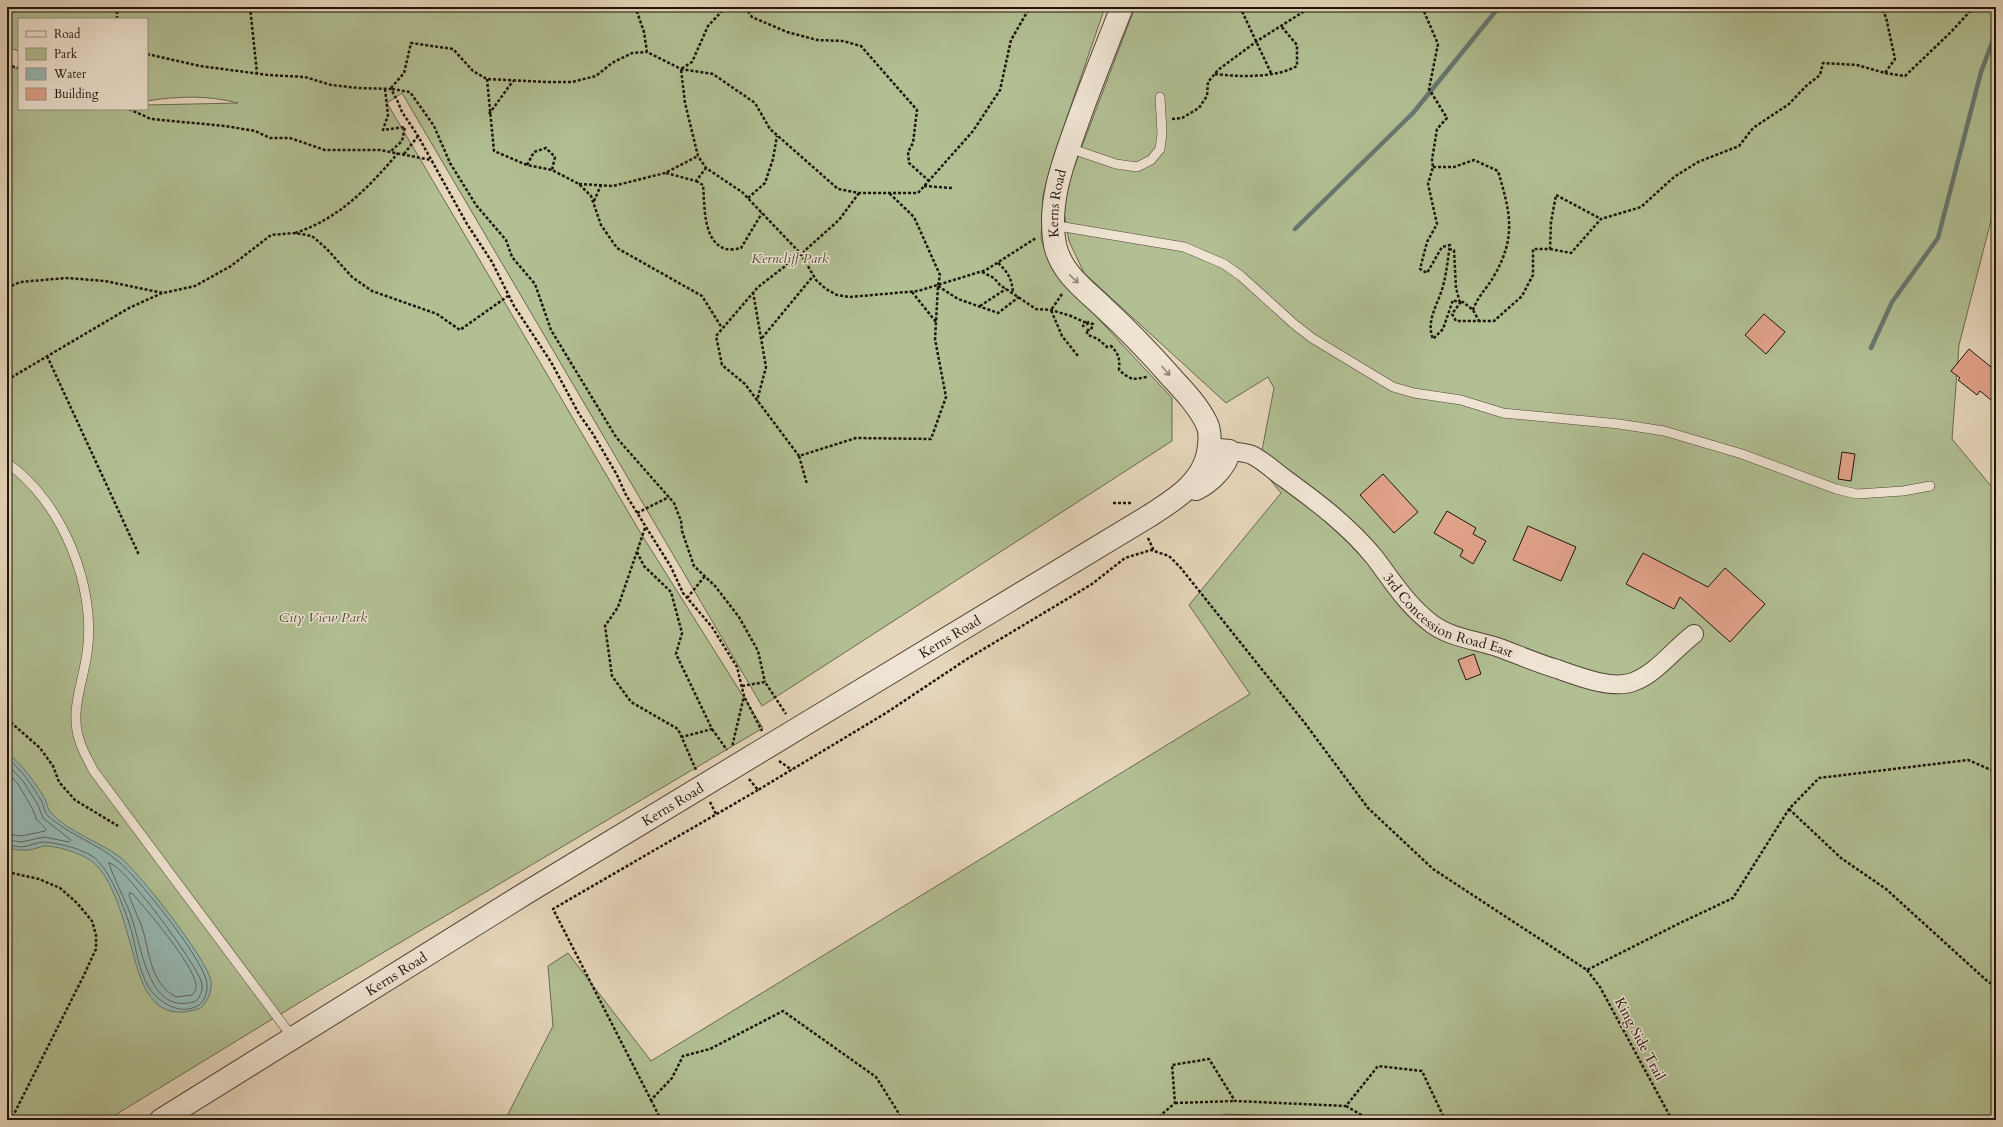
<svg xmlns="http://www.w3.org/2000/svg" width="2003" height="1127" viewBox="0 0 2003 1127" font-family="Cardo,serif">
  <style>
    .green { fill: #b1bf93; stroke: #686a50 }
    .water { fill: #97b9b4; stroke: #677771 }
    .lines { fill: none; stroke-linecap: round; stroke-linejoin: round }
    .shore { stroke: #5a6760; stroke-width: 1 }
    .stream { stroke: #677771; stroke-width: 4.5 }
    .building { fill: #e1a28a; stroke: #1e150d }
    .service-casing { stroke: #504538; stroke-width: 10 }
    .minor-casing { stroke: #504538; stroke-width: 20 }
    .tertiary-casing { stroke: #504538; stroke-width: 24 }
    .path { stroke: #1e150d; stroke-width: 2.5; stroke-dasharray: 3 2; stroke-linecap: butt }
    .service { stroke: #efe4d3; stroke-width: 9 }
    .minor { stroke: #efe4d3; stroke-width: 18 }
    .tertiary { stroke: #efe4d3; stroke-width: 22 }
    .oneway { stroke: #91877a }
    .labels { text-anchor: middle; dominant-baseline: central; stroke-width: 3; stroke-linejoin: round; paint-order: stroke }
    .street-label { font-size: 14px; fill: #1e150d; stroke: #efe4d3 }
    .park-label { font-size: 14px; font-style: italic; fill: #51503c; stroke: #efe4d3 }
  </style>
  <rect width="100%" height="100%" fill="#e6d6bb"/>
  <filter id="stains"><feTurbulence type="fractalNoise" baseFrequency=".005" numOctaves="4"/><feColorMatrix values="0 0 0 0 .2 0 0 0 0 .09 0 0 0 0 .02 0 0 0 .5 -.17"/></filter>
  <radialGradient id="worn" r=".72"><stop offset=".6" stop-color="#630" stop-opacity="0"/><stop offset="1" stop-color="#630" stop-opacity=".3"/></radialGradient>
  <path class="green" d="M7,7H1105L1054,155L1043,195L1041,239L1053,270L1172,398V441L762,706L402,93L387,103L640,532L763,728L325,987L107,1120H7V64L19,70V109H147V105L238,103C208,95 177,96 147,101V19H19V51L7,47Z
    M1135,7H1996V201L1959,345L1952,439L1996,492V1120H1282L1272,1116L1224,1114L1214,1120H505L553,1026L548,966L568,953L651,1061L1250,694L1189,605L1281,493L1259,466L1274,388L1268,377L1226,403L1084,273L1069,241L1063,206L1073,170Z"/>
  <path class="water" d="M7,753C24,766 34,781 45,799C47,804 48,810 51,813C70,833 98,841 120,857C138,871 207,959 211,981C212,992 208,1000 201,1008C144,1028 139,970 127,932C121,911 109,872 90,860C81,853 54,845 43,846C40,847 37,848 34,849C24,851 17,850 7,848Z"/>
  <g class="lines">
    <path class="shore" d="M7,758C22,770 32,785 42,802C44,806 44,812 48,816C69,835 97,843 119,862C140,880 198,953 206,979C209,988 206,1000 199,1005C180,1017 158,1002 148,986C139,970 136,950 132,933C126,911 110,868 92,856C79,848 58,843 44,842C37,842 30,846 22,847C17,847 12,845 7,845
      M7,764L23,781L38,805L43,818L71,840L69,842L44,837L21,842L7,840
      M7,772L18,784L32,808L37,820L46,829L45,831L21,836L7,834
      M109,863C123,863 196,964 201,981C204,988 201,995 196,1001C147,1018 142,944 130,913C127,905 109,867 109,863Z
      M130,893L133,894C149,913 191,961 196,984C197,988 195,992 192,995L176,997C150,983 150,953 142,927C138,917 133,906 129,896Z"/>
    <path class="stream" d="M1295,229L1413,113L1499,7
      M1871,348L1892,302L1938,238L1981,72L1996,32"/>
  </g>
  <path class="building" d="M1764,314L1785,332L1766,354L1745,335Z
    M1969,349L1996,371V404L1980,391L1977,395L1958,380L1960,378L1951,371Z
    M1842,452L1855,454L1851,481L1838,479Z
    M1383,474L1418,512L1394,533L1360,495Z
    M1447,511L1476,528L1473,534L1486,541L1473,564L1460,556L1463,550L1434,533Z
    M1528,526L1576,547L1561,581L1513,560Z
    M1643,553L1708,587L1725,568L1765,604L1730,642L1680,597L1674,609L1626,584Z
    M1474,654L1481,674L1466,680L1458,660Z"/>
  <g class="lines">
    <g class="service-casing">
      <path id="service" d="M1069,148L1116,164L1137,167L1151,160L1160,149L1162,133L1160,97
        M1052,225L1184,247L1224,264L1241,276L1294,324L1312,338L1393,387L1414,393L1461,400L1503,413L1619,424L1664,431L1742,454L1836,489L1857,494L1903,491L1930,486
        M7,463C62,501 97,587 87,653C83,683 69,712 80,742C83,752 89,761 93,770L293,1038"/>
    </g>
    <g class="minor-casing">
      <g id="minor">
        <path id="s1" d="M1229,451C1237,452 1245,452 1252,455C1264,461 1274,471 1284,478C1317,502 1349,526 1375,558C1393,582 1407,605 1432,624C1451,638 1476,640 1497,647C1517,654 1536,663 1557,669C1577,676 1612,690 1633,682C1657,673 1673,650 1694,634"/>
      </g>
    </g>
    <g class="tertiary-casing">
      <g id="tertiary">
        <path d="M1196,489C1210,482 1227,466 1229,451L1209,449"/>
        <path id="s2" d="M161,1120L526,893L1149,516C1176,499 1207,480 1209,445C1210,438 1210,431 1207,424C1199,407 1185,392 1172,378C1150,353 1127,329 1102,306C1083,288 1061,272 1055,245C1047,202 1064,160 1078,121C1092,82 1107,45 1122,7"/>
      </g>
    </g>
    <path class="path" d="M250,7L257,73
      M634,7L636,9L644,32L647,52L681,69L713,74L755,103L770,129L838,189L859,193H918L973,131L1000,90L1011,40L1030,7
      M732,7L723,10L708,26L692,62L681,69L685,103L698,156L706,168L742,192L801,254L816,280L826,289L837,295L850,297L918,291L986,270L1036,238
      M745,7L752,17L787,32L817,40L843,41L861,46L917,110L913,143L908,152L909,163L929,181
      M1240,7L1271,73
      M1422,7L1438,44L1429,89L1447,118L1437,129L1432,160L1433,167L1428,184L1437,224L1427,242L1420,269L1427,273L1442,247L1450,245C1448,257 1447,270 1444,282C1440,302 1425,319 1433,339L1443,329L1453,300L1460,303L1452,314L1456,321H1494L1522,296L1533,275V249H1550L1551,222L1556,195L1601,219
      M1919,7L1922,8L1933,7
      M117,19V7
      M147,54L200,66L268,75L305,77L331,85L359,88L391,89L398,102L402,112L418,136L467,224L492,262L514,306L551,362L579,414L593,434L617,475L626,495L671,567L683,593L712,627L737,667L744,696L732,747
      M7,65L19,68
      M1885,73L1905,76L1951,32L1974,7
      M1215,74C1239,77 1276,78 1297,66V45L1281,26
      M487,79L494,151L527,165L552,170L579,184L591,196L601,225L617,248L702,296L722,328
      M391,88L404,73L411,43L453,49L473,71L487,79L547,82H572L596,76L612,63L632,53L647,52
      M385,89L388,115L383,130L405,127L402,141L390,152
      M392,89L410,92L434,126L450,163L476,205L506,240L512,257L535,284L551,330L616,437L674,503L681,521L682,531L694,566L715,586L739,617L758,651L765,682
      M129,109L151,119L225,126L255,131L270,138H290L325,150H380L431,160
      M489,114L513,81
      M1172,119L1182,118L1199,108L1207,96L1208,82L1218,70L1257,41L1303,12L1307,7
      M404,154L418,136
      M527,165L534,152L546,148L555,157L552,170
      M1433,167H1454L1474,160L1498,171C1510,212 1517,236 1494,276C1486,290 1479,294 1473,310
      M666,173L696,181L706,168
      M696,181L703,185C705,204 702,242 726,249C730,250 737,249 741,248L762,213
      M579,184L613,186L665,173L698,156
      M924,186L952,188
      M859,193L839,220L801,254L758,287L716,336L722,365L745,384L799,456L856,438L931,439L946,397L935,339L938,286L940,275L914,217L888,192
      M748,198L765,183L773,159L777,136
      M594,201L601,185
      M295,233C339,219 369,187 398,153
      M1449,249L1454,250L1456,288L1460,303L1463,302L1473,310L1479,321
      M1550,249L1571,253L1601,219L1641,207L1674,177L1698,162L1739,146L1753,128L1789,104L1806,86L1820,75L1823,63L1857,65L1885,73L1895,59L1886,17L1880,7
      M998,263C1008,272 1012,279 1013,293
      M982,272L994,278L1000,285L1036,309L1051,310L1071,316L1084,322H1088L1083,326L1089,323L1093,324L1091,330H1086L1088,335L1098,339L1107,347L1111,346C1119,354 1120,359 1119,370C1133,382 1133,379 1147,377
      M938,286L958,299L998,313L1019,297
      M7,288L20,282L66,278L105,281L163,293L195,286L231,266L271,235L295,233L312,236L327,249L352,277L372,291L437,314L460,330L508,296
      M753,292L766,367L757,401
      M912,292L936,322
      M1062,294L1051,310L1062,336L1078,356
      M980,306L1006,289
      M762,338L814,275
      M47,356L139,555
      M7,380L129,308L162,293
      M799,456L807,484
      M1113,503H1133
      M637,513L669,497
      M645,528L618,607L605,626L612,676L631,702L678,729L696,770
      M7,531L12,527
      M1148,538L1154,551
      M637,552L644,566L671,592L682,633L676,654L712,729L682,737
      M687,598L705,576
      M742,686L765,682L786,714
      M745,698L762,731
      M7,719L40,748L53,766L59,782L75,800L118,826
      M712,729L727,750
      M779,761L792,770
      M749,779L758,790L886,713L967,659L1092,584L1125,558L1151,550L1169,556L1180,567L1304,722L1368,808L1433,869L1587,970L1678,924L1733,898L1789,809L1819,778L1968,760L1996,772
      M758,790L553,909L651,1100L672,1078L683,1056L710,1049L783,1011L876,1077L903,1120
      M710,802L716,814
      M1789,809L1841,858L1886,889L1986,980L1996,987
      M7,872L39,879L60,888L77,903L92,921L96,935V949L83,977L11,1120
      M1587,970L1600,987L1672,1120
      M651,1100L661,1120
      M1175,1103L1235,1101
      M1346,1106L1370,1120
      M1155,1120L1175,1103L1172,1065L1209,1059L1235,1101L1346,1106L1378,1066L1422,1071L1445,1120"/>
    <use href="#service" class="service"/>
    <use href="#minor" class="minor"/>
    <use href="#tertiary" class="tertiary"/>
  </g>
  <defs><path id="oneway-shaft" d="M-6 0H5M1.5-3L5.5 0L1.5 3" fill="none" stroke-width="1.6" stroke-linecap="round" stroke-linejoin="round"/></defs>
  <g class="oneway">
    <use href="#oneway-shaft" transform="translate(1074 279) rotate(43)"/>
    <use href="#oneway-shaft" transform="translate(1166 371) rotate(49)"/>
  </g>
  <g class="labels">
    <g class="street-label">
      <text stroke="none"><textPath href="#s2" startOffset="1555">Kerns Road</textPath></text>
      <text stroke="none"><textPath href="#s1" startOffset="281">3rd Concession Road East</textPath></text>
      <text stroke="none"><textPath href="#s2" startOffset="925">Kerns Road</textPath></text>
      <text stroke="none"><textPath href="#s2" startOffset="601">Kerns Road</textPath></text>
      <text stroke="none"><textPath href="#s2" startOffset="277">Kerns Road</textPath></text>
      <text transform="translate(1640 1039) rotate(62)">King Side Trail</text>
    </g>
    <g class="park-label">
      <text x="790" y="258">Kerncliff Park</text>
      <text x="323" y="617">City View Park</text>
    </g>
  </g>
  <rect width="2003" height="1127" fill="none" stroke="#e6d6bb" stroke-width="24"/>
  <rect x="8" y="8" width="1987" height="1111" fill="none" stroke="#1e150d" stroke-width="2"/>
  <rect x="12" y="12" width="1979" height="1103" fill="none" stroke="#1e150d"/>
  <rect x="18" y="18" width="130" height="92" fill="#efe4d3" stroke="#9b9184"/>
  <rect x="26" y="31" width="20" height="6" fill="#efe4d3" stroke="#9b9184"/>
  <text x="54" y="38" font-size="12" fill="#1e150d">Road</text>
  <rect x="26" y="48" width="20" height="12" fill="#b1bf93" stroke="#9b9184"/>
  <text x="54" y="58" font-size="12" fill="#1e150d">Park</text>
  <rect x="26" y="68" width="20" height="12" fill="#97b9b4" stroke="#9b9184"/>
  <text x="54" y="78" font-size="12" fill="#1e150d">Water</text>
  <rect x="26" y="88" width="20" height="12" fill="#e1a28a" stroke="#9b9184"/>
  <text x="54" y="98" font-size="12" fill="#1e150d">Building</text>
  <rect width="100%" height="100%" filter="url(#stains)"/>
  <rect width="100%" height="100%" fill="url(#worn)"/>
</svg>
